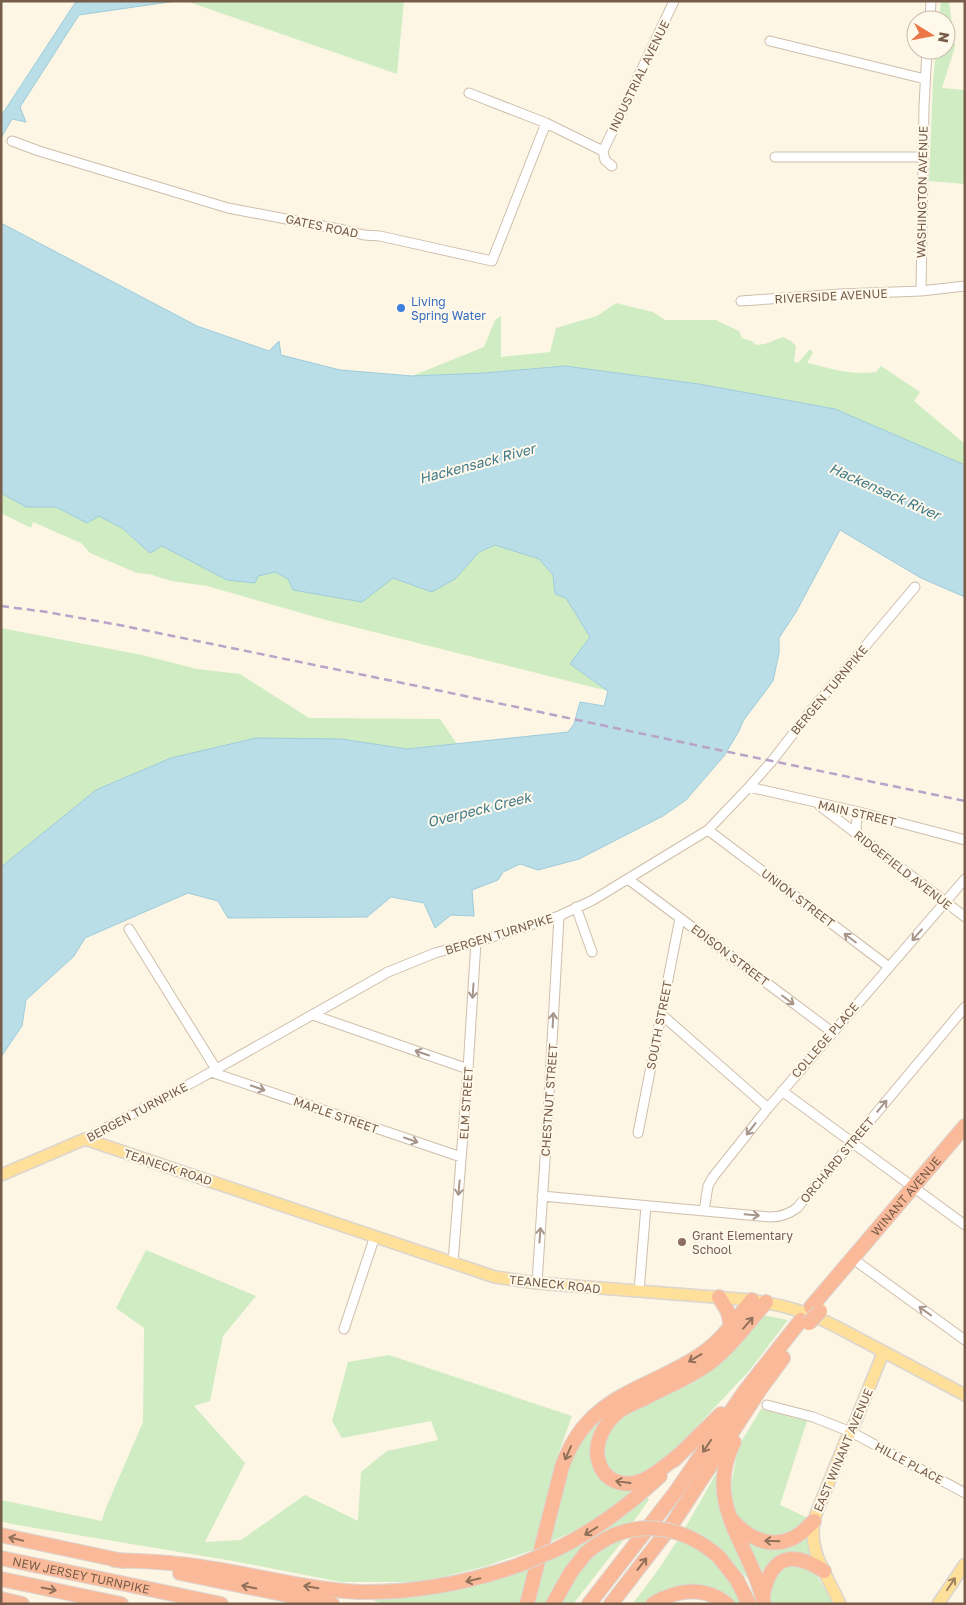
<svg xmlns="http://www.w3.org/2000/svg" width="966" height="1605" viewBox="0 0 966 1605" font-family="'Golos Text',sans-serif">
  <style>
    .green { fill: #d0ecc3 }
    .water { fill: #b9dee8; stroke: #9eccda }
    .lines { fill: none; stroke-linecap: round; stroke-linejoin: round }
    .minor-casing { stroke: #cfbeab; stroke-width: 11 }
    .major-casing { stroke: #dcd5d0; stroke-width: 14 }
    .highway-casing { stroke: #dcd5d0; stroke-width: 16 }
    .minor { stroke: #fff; stroke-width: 9 }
    .major { stroke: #fee09b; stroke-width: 11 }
    .highway { stroke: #faba9a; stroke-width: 14 }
    .rail { stroke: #b9a3c8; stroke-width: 2.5; stroke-dasharray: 8 5; stroke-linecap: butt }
    .highway-bridge-casing { stroke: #dcd5d0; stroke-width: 16; stroke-linecap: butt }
    .highway-bridge { stroke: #faba9a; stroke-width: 14 }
    .oneway { stroke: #a79689 }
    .oneway2 { stroke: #917059 }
    .oneway3 { stroke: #a08462 }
    .shop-dot { fill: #3f7fe0; stroke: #fff9ec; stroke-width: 2 }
    .education-dot { fill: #8d6e63; stroke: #fff9ec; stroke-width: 2 }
    .labels { text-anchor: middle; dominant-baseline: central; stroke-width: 4; stroke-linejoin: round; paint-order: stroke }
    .street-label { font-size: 12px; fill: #775d49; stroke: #fff9ec }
    .shop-label { font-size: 12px; fill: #366cbe; stroke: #fff9ec; text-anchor: start }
    .education-label { font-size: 12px; fill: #785e54; stroke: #fff9ec; text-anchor: start }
    .water-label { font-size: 14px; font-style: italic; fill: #417a8b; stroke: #fff9ec }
  </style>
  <rect width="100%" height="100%" fill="#fdf6e5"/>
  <path class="green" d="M186,1H404L397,74Z
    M941,1H949L955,47L942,88L965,90V184L929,181L933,81L936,50H946V20H939Z
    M616,303L653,312L665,320H716L739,331L742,338L752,341L756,345L765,344L783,337L791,341L796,346L794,362L798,363L810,349L813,353L807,363C830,368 852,376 876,372L881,366L920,392L914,401L965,444V465L835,409L699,384L565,366L484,373L412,376L484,347L495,320L501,316V357L550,352L556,328L597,316Z
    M1,493L26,507H56L87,523L99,516L122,528L150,553L162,546L227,580L275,572L288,579H455L479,552L495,545L539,559L553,575L555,594L566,598L590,637L570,664L608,691L326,620L207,586L171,581L149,574L137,573L90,553L81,543L33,522L31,528L1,513Z
    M1,628L142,655L197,669L240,674L309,718L440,719L457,744L407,749L341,739L96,790L1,867Z
    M146,1250L256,1296L223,1336L210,1401L194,1406L245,1463L205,1542L241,1540L305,1495L358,1521L361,1472L387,1451L438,1440L431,1421L342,1438L332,1421L348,1362L389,1355L572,1416L558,1455L533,1550L486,1566L423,1582H341L233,1561L11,1524L1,1521V1500L102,1521L105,1510L143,1422L144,1328L116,1308Z
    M763,1315L788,1320L749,1371L672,1453L644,1474L625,1480L610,1470L603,1457L605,1437L618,1421L640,1407Z
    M761,1409L807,1421L780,1505L808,1518L799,1530L777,1537L759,1535L741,1524L732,1504L731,1486L738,1447Z
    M601,1415L605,1417L593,1442L618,1489L633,1491L587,1525L548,1543L566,1475L577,1443Z
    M719,1468L751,1578L749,1580L727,1557L707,1539L704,1551L736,1586L742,1604H734L730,1599L701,1585L663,1592L643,1604H632C667,1562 693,1515 719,1468Z
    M646,1495L649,1500L633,1522L607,1531L586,1545L560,1575L546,1604H532L543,1561Z
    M739,1535L760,1545L806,1536L811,1558L794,1552L775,1558L760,1573Z
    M625,1538L573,1604H559L583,1565L602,1548Z
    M800,1565L817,1576L834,1604H769C765,1578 776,1568 800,1565Z
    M529,1568L520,1604H385L372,1600L433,1593L492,1581Z"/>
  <path class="water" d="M84,1H176L79,15L20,107L26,122L12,119L1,138V116L75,3Z
    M1,223L197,326L269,351L279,341L281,355L340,370L412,376L484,373L565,366L699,384L835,409L965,465V597L921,578L840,530L796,612L779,638V653L773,681L743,721L739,731L724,756L686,800L663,816L579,859L538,870L520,864L503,872L498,880L472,890L474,916L451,915L435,928L424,903L391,897L367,917L228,918L218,901L188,893L85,938L74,956L26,1000L22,1026L1,1057V867L96,790L171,758L256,738L341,739L407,749L568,732L574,724L580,702L604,706L608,691L570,664L590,637L566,598L555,594L553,575L539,559L495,545L479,552L455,579L432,592L393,578L362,602L293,590L288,579L275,572L258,576L255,583L227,580L162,546L150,553L122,528L99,516L87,523L56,507H26L1,493Z"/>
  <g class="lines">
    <g class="minor-casing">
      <path id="minor" d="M930,20L931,1
        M770,41L925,79
        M927,50L924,106L921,291L965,286
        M469,93L546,123L603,151
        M12,141L39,151L228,208L344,230L364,235L380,236L492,261L546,123
        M775,157H922
        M612,166L605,160L603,151L674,1
        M741,301L840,294L921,291
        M749,787L859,812L965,840
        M820,806L965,917
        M708,830L889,967
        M857,834L856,825L859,812
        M628,879L832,1032
        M576,907L592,952
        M129,929L216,1069
        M661,1014L768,1108
        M313,1015L468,1069
        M211,1072L461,1157
        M782,1091L965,1225
        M638,1133L680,918
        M85,1139L197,1080L388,972L435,953L476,942L559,916L593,900L708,830L749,787L772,761L809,713L915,587
        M542,1196L770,1217C781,1217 789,1214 797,1208L965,1007
        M704,1211L708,1186L713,1177L768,1108L965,879
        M453,1263L468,1069L476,942
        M860,1264L965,1340
        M537,1283L549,1097L559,916
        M639,1291L646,1206
        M344,1329L375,1236
        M767,1405L813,1417L851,1432L965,1493"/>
    </g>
    <g class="major-casing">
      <path id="major" d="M1,1175L85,1139L495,1277L537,1283L752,1300L782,1306L810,1314L837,1327L965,1395
        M840,1604C827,1574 805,1549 816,1514L846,1440L851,1432L883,1353
        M938,1604L965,1564"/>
    </g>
    <g class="highway-casing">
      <g id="highway">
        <path d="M719,1297L728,1312L731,1326"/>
        <path id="s1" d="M811,1307L965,1126"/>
        <path d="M734,1442C702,1504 752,1546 764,1604"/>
        <path d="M680,1454C662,1468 638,1493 613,1480C605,1476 600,1468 598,1459C594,1442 605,1423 618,1412C626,1406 636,1402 645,1398C667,1386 692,1377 712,1361C732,1345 749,1322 766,1302"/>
        <path d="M674,1460L721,1414"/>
        <path d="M732,1520C748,1538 771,1550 795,1537C802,1533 808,1527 814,1521"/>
        <path d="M1,1535L123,1561"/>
        <path d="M555,1550C594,1531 628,1506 660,1476"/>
        <path d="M719,1557L737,1580L749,1604"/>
        <path id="s2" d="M1,1558L221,1604"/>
        <path d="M115,1560C136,1561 158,1561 179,1564C240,1570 298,1589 359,1592C414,1593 467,1583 519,1565"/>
        <path d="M180,1573L332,1604"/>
        <path d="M1,1579L121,1604"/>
        <path d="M763,1595C771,1556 791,1550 824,1571"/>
        <path d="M1,1599L22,1604"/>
        <path d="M527,1604L562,1467C587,1393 648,1391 703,1353C723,1339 737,1318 752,1300"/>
        <path d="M553,1604L571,1572L586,1553"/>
        <path d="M589,1604L675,1493L745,1391L801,1320"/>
        <path d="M611,1604L671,1526L761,1388L783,1358"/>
        <path d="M653,1604C677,1589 704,1586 727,1604"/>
      </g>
    </g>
    <use href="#minor" class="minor"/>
    <use href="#major" class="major"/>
    <use href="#highway" class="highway"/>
    <path class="rail" d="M1,606L47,612L119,625L427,688L714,749L965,801"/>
    <g class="highway-bridge-casing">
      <path id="highway-bridge" d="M809,1323L820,1311
        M586,1553C627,1517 679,1522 719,1557
        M519,1565L555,1550"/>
    </g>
    <use href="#highway-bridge" class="highway-bridge"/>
  </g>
  <defs><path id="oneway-shaft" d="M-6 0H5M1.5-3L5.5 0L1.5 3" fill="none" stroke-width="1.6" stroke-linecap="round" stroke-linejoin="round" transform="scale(1.25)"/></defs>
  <g class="oneway">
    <use href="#oneway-shaft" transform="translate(917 935) rotate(131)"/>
    <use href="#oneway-shaft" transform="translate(850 938) rotate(-143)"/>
    <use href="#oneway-shaft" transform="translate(473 991) rotate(94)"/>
    <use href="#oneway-shaft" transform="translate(788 1000) rotate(37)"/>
    <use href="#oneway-shaft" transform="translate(553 1020) rotate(-87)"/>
    <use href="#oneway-shaft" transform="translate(422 1053) rotate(-161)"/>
    <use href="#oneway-shaft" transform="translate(258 1088) rotate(19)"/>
    <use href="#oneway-shaft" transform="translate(882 1106) rotate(-50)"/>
    <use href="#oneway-shaft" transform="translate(751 1129) rotate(128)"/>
    <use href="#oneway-shaft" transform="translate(411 1140) rotate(19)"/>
    <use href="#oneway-shaft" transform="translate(459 1188) rotate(95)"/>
    <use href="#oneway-shaft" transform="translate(752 1215) rotate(5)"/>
    <use href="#oneway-shaft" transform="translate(540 1235) rotate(-86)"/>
    <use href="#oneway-shaft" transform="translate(925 1311) rotate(-144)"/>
  </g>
  <g class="oneway2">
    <use href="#oneway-shaft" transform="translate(748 1323) rotate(-49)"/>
    <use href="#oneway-shaft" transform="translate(695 1358) rotate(149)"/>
    <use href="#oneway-shaft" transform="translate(707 1446) rotate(124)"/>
    <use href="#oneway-shaft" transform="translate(568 1453) rotate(114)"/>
    <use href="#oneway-shaft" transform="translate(623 1482) rotate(-172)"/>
    <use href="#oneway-shaft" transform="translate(591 1531) rotate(148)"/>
    <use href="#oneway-shaft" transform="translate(16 1539) rotate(-166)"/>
    <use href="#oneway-shaft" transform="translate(772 1541) rotate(-178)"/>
    <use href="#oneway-shaft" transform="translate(642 1564) rotate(-52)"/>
    <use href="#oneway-shaft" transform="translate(473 1580) rotate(166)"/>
    <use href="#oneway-shaft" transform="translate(249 1587) rotate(-169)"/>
    <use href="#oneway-shaft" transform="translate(311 1587) rotate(-171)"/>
    <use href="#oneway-shaft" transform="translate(49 1589) rotate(11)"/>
  </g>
  <use class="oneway3" href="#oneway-shaft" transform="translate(951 1584) rotate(-56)"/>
  <circle class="shop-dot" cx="401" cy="308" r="5"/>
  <circle class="education-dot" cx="682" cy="1242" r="5"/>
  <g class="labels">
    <g class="street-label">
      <text transform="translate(639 76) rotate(-64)">INDUSTRIAL AVENUE</text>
      <text transform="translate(922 192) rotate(-89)">WASHINGTON AVENUE</text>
      <text transform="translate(322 226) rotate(12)">GATES ROAD</text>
      <text transform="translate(831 296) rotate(-3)">RIVERSIDE AVENUE</text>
      <text transform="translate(829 690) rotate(-50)">BERGEN TURNPIKE</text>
      <text transform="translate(857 813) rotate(13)">MAIN STREET</text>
      <text transform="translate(903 870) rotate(38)">RIDGEFIELD AVENUE</text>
      <text transform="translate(798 898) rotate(37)">UNION STREET</text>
      <text transform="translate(499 934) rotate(-17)">BERGEN TURNPIKE</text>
      <text transform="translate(730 955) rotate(37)">EDISON STREET</text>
      <text transform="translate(659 1025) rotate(-79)">SOUTH STREET</text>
      <text transform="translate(825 1040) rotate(-49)">COLLEGE PLACE</text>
      <text transform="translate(549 1100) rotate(-86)">CHESTNUT STREET</text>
      <text transform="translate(466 1103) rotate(-86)">ELM STREET</text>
      <text transform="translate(137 1112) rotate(-28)">BERGEN TURNPIKE</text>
      <text transform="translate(336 1115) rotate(19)">MAPLE STREET</text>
      <text transform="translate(837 1160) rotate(-50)">ORCHARD STREET</text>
      <text transform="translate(168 1167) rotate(18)">TEANECK ROAD</text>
      <text stroke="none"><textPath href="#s1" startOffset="146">WINANT AVENUE</textPath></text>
      <text transform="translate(555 1284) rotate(6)">TEANECK ROAD</text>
      <text transform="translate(843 1450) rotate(-67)">EAST WINANT AVENUE</text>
      <text transform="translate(909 1463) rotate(28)">HILLE PLACE</text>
      <text stroke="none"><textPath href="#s2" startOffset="82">NEW JERSEY TURNPIKE</textPath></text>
    </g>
    <g class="shop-label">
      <text x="411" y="301">Living<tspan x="411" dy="14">Spring Water</tspan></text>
    </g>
    <g class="education-label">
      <text x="692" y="1235">Grant Elementary<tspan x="692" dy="14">School</tspan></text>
    </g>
    <g class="water-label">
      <text transform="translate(477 463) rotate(-15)">Hackensack River</text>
      <text transform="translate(885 491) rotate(24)">Hackensack River</text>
      <text transform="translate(479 809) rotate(-14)">Overpeck Creek</text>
    </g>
  </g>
  <rect width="966" height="1605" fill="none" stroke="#775d49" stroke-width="5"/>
  <g transform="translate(931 35) rotate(100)"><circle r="24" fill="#fff9ec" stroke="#c9bbab"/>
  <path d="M0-4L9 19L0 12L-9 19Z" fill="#ec7746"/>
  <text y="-8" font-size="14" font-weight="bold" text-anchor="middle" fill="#775d49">N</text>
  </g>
</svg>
